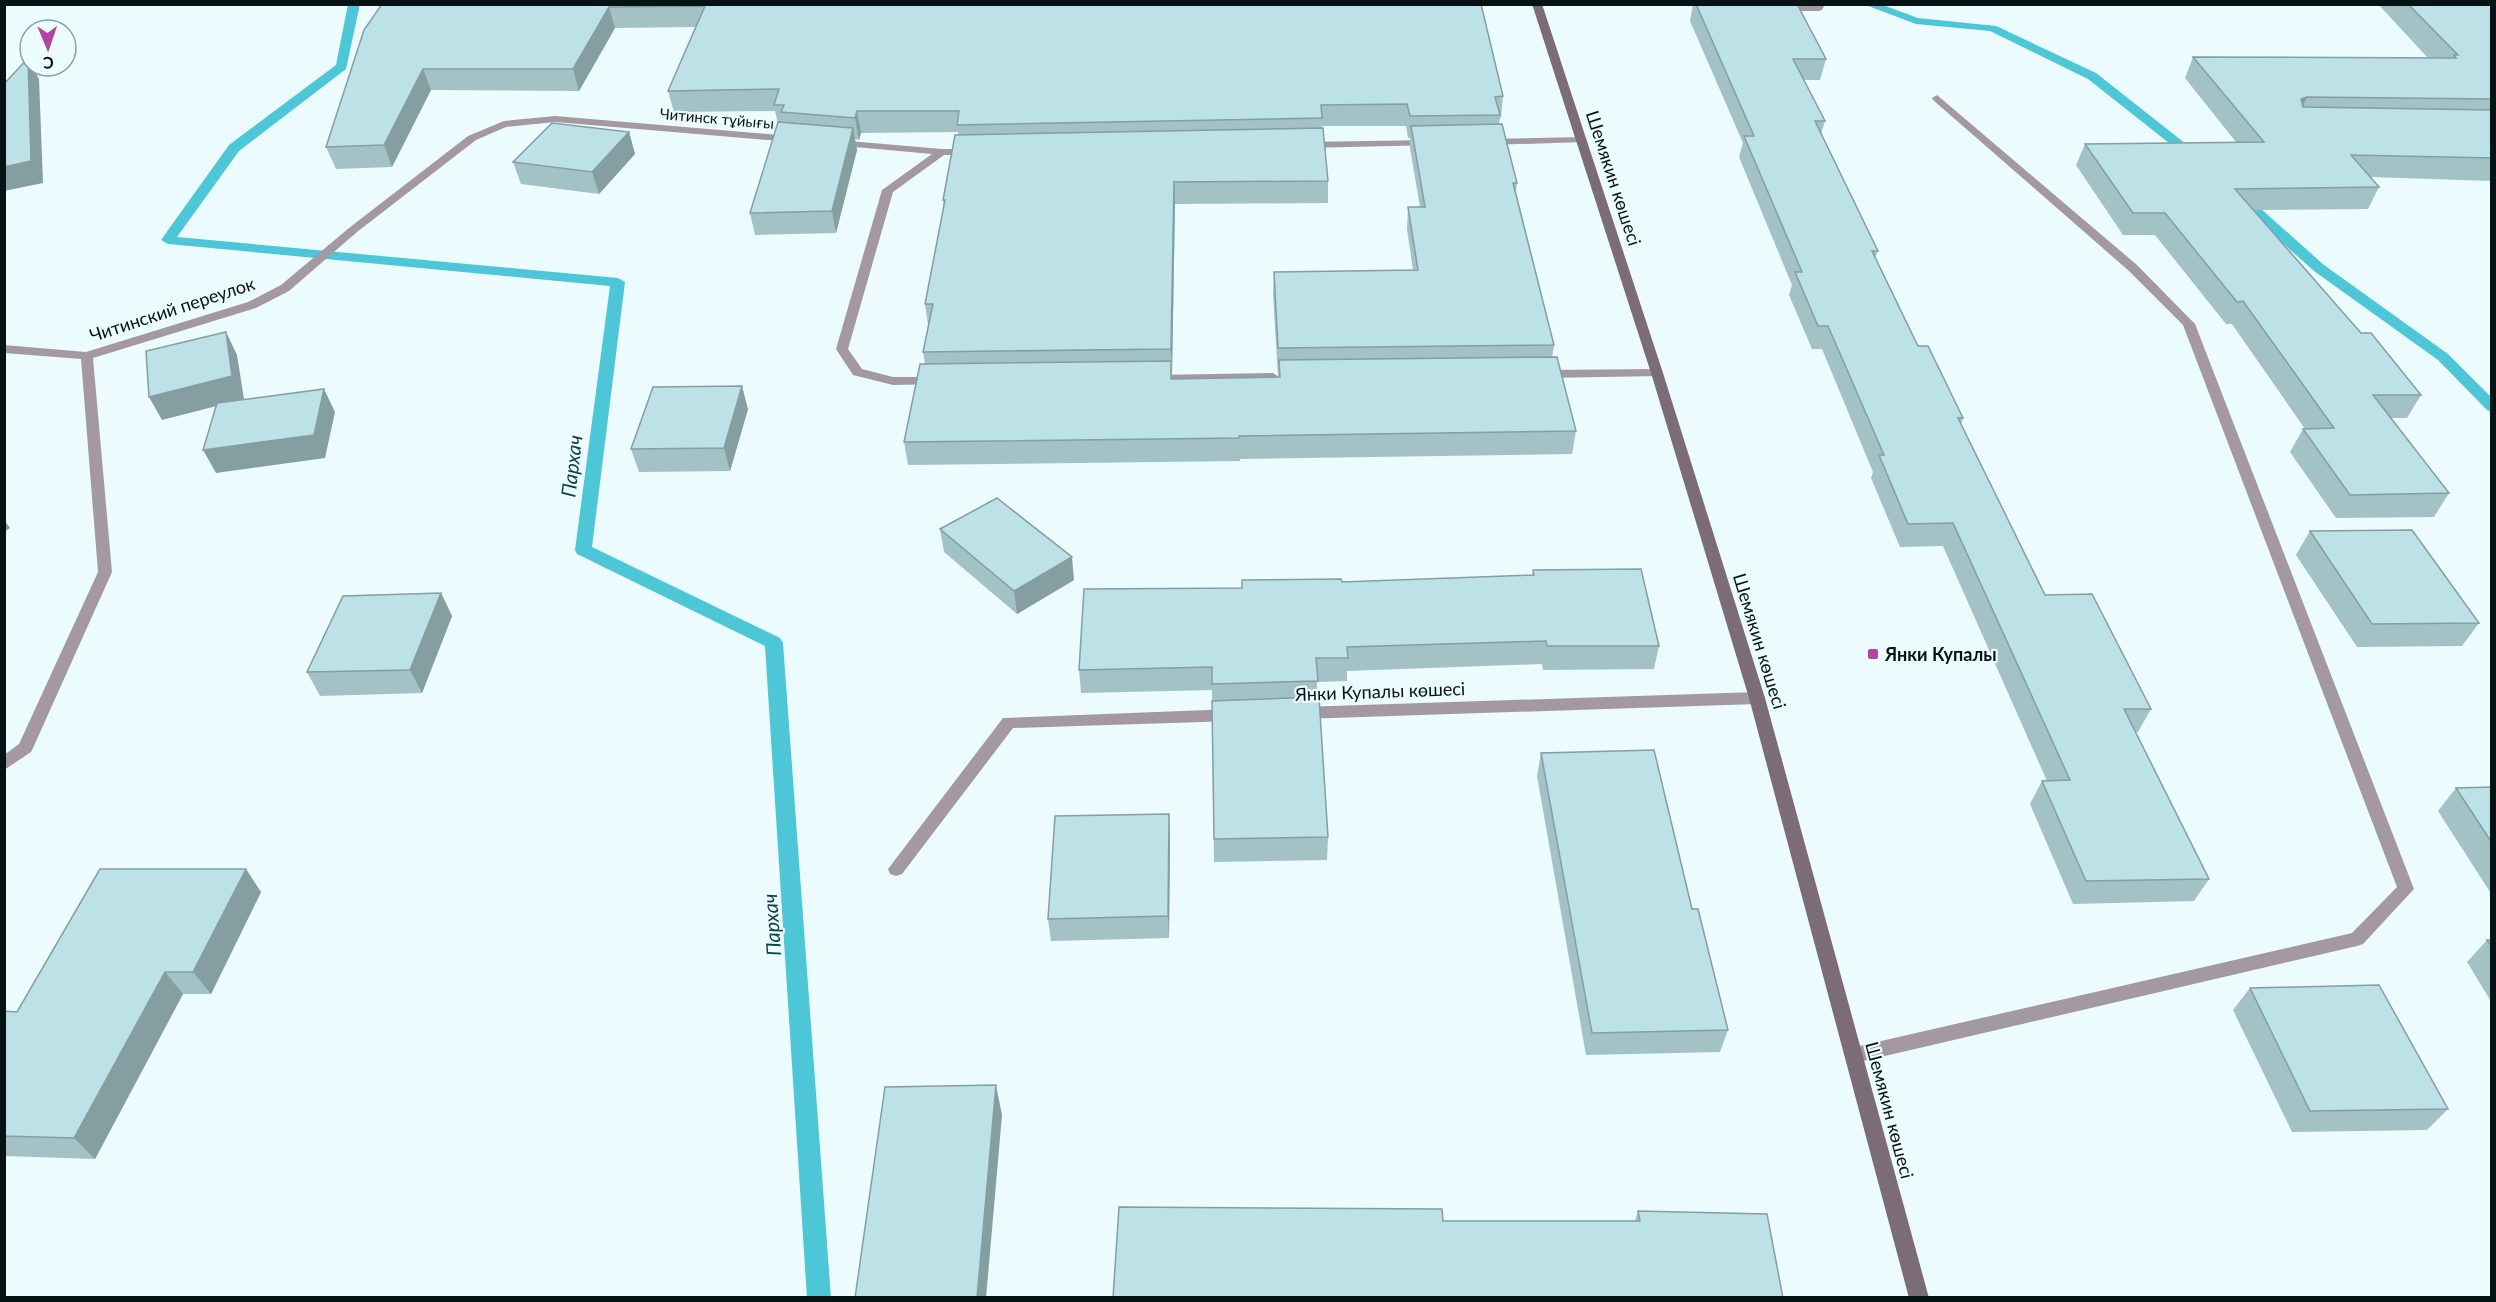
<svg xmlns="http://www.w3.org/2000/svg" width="2496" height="1302" viewBox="0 0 2496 1302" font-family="Lato,sans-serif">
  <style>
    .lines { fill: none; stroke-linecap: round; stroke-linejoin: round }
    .stream { fill: #4dc6d7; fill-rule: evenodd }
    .lane { fill: #a499a1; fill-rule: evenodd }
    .street { fill: #a499a1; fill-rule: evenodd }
    .secondary { fill: #7c6c78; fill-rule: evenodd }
    .wall { fill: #a2c2c6; fill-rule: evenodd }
    .shaded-wall { fill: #849ea1 }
    .building { fill: #bce1e6; stroke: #849ea1; stroke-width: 1.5 }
    .poi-dot { fill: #b244a2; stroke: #ecfbfd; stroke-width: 2 }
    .labels { text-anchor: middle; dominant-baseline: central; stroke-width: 4.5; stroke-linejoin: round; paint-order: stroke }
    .far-street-label { font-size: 15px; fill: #061315; stroke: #ecfbfd }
    .street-label { font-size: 18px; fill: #061315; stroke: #ecfbfd }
    .poi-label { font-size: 18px; font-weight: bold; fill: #061315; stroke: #ecfbfd; text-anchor: start }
    .water-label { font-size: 20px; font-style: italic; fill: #0a4249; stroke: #ecfbfd }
  </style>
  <rect width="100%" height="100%" fill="#ecfbfd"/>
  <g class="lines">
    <path class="stream" d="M348,4H360L346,69L239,151L177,237L618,278L625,282L592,547L780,638L783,643L831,1298H807L765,646L577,554L575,550L610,286L168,244L161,240L229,145L336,65Z
      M1863,4H1880L1918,18L1996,26L2096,73L2205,159L2198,163L2193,162L2088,79L1990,31L1916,24Z
      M2236,190L2241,191L2324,265L2448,354L2492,398V412L2487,410L2438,360L2314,271L2231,197L2229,194Z"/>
    <path class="lane" d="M1825,4L1822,10L1819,11H1780L1775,8L1780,5Z"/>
    <path class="street" d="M1937,95L2137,265L2195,324L2414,889L2363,944L2357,946L1855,1063L1848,1061L1846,1055L1848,1049L1855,1047L2352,933L2397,887L2183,325L2129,271L1933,100L1932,98Z
      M555,116L792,136L797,139L792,142L555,122L506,127L476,140L357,232L289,291L256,308L93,358L112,572L33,748L31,752L4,770V755L19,744L98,572L81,359L4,353V345L86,352L248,302L281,285L349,228L468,136L504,121Z
      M1581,137L1585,138V142L1488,145L1483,142L1488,139Z
      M837,140L942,149H972L977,152L972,155H944L893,192L848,349L862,369L893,377H937L943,381L942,384L893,385L853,375L836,349L882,190L932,154L833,145V141Z
      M1431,140L1435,141V145L1305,148L1300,145L1305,142Z
      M1657,369L1661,370L1663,373L1661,376L1543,378L1537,374L1543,370Z
      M1273,373L1279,377L1277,380L1153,383L1147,379L1153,375Z
      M1757,692L1762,694L1765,698L1762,702L1757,704L1302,719L1297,717L1294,713L1297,709L1302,707Z
      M1233,709L1238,711L1241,715L1238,719L1233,721L1013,728L902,874L896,876L890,874L888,869L1003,718Z"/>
    <path class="secondary" d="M1532,4H1542L1663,373L1765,698L1929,1298H1909L1749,698L1651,373Z"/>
  </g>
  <path class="wall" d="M382,4H1481L1503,96L1501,118H1500L1499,124L1517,183L1516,192L1554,345L1552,358L1576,431L1572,454L1240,459V461L908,465L904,442L925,364L923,352L928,325L925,304L944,209L943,200L958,135V132L861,133L859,140L855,139L857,150L836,233L755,235L750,213L778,124L775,111L674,112L668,91L696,27L615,28L579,91L431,90L392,167L336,169L326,147ZM1322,126H1406L1408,138H1410V148L1420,207H1408L1407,229L1413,270L1274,272L1273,294L1278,377L1172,379L1175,204L1328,203V181Z
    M1693,4H1696L1826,59L1820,80H1804L1825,121L1821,134L1878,251L1875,258L1918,346L1963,418L1961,424L2045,595L2151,709L2138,732H2135L2209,879L2194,901L2073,904L2030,804L2042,781H2047L1943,546L1900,547L1871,478L1873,472L1822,349H1812L1789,295L1792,285L1739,157L1743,143L1690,21Z
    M2378,4H2492V181L2371,177L2379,187L2368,209L2254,210L2361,333L2421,395L2407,418H2391L2449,493L2434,517L2336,518L2290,452L2303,429H2305L2232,324H2226L2155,235H2123L2076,165L2085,144L2236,142L2185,78L2193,57L2428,58Z
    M629,132L635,154L599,194L521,184L513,162Z
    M748,409L730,471L639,472L631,449Z
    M940,529L1074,580L1017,614L944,552Z
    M2310,531L2479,623L2462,646L2357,647L2296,555Z
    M1533,570L1659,646L1654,669L1543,670L1542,664L1347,671V681L1317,682V697L1328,837L1327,860L1214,862L1212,690L1081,693L1079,670L1242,588L1342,582L1532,575Z
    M441,593L452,616L422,693L320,696L307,672Z
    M1541,753L1692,909L1728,1030L1720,1052L1586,1055L1537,776Z
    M2492,787V895L2438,811L2456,788Z
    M1170,837L1169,938L1051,941L1048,919Z
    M261,892L211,994H183L95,1159L4,1156V1011L17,1012Z
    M2487,940H2492V1003L2467,962Z
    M2250,988L2448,1109L2427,1130L2292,1132L2233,1010Z
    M1638,1211L1783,1298L1443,1221H1635Z"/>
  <path class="shaded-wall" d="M609,7L615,28L579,91L573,69Z
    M28,58L30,62V66H32L39,79L43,183L4,191V167Z
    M423,69L431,90L392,167L384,145Z
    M2307,97L2297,119L2301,99Z
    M857,111L861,133L859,140L855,118Z
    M853,128L857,150L836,233L832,211Z
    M629,132L635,154L599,194L592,172Z
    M1174,182L1175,204L1172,372L1171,349Z
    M226,332L237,355L244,399L162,420L149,397Z
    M742,386L748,409L730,471L724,448Z
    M324,389L335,412L325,458L216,473L203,450Z
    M4,520L10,528L4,532Z
    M1072,557L1074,580L1017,614L1014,591Z
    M441,593L452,616L422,693L410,670Z
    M1169,814L1170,837L1169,938L1168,916Z
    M246,869L261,892L211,994L193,972Z
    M165,972L183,994L95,1159L74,1138Z
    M996,1085L1002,1115L986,1298H977Z"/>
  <path class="building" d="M382,4H1481L1503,96L1495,97L1500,115L1410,116L1407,104L1321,105L1322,118L957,125L959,111H857L855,118L781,112L784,105H774L779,89L668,91L705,6L609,7L573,69H423L384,145L326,147L364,30Z
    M1696,4H1797L1826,59H1793L1825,121H1815L1878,251H1872L1918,346H1928L1963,418H1958L2045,595L2092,594L2151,709H2124L2209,879L2086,881L2042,781L2070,780L1953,523L1908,524L1879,455H1884L1828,326H1818L1795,272H1802L1744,136H1754Z
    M2408,4H2492V99L2307,97L2301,99L2303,107L2492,110V158L2351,155L2379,187L2235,189L2361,333H2371L2421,395H2373L2449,493L2350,495L2303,429L2334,428L2243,301L2237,302L2165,213H2133L2085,144L2264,142L2193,57L2456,58L2454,55H2458Z
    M28,58L31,161L4,167V84Z
    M778,122L853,128L832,211L750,213Z
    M552,123L629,132L592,172L513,162Z
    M1502,124L1517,183H1513L1554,345L1278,348L1274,272L1418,270L1408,207H1425L1411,126Z
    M1323,128L1328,181L1174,182L1171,349L923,352L933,304H925L945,200H943L955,135Z
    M226,332L232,376L149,397L146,351Z
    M1557,357L1576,431L1239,436V438L904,442L920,364L1171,361V379L1280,377L1279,360Z
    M742,386L724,448L631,449L653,387Z
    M324,389L314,435L203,450L217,403Z
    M997,498L1072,557L1014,591L940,529Z
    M2412,530L2479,623L2372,624L2310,531Z
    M1641,569L1659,646H1547L1546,641L1347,647L1348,658H1316L1318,681L1212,684V667L1079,670L1084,589L1242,588V580L1341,579L1342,582L1534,575L1533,570Z
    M441,593L410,670L307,672L343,596Z
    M1319,697L1328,837L1214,839L1212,701Z
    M1654,750L1692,909H1698L1728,1030L1592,1033L1541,753Z
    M2492,787V843L2456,788Z
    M1169,814L1168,916L1048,919L1055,816Z
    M100,869H246L193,972H165L74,1138L4,1136V1011L17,1012Z
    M2487,940H2492V947Z
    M2379,985L2448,1109L2310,1111L2250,988Z
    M996,1085L977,1298H855L885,1087Z
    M1119,1207L1442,1209L1443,1221H1640L1638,1211L1767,1214L1783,1298H1113Z"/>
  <rect class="poi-dot" x="1867" y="648" width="12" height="12" rx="3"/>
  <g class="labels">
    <g class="far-street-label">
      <text transform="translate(717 118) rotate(5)">Читинск тұйығы</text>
    </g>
    <g class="street-label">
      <text transform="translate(1614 178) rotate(72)">Шемякин көшесі</text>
      <text transform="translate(172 309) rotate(-18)">Читинский переулок</text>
      <text transform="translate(1760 641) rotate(73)">Шемякин көшесі</text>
      <text transform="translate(1380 691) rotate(-2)">Янки Купалы көшесі</text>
      <text transform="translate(1890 1110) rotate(75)">Шемякин көшесі</text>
    </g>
    <g class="poi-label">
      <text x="1885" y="654">Янки Купалы</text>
    </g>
    <g class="water-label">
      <text transform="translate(571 466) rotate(-83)">Пархач</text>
      <text transform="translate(771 925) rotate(-94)">Пархач</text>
    </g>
  </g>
  <rect width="2496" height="1302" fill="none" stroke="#061315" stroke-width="12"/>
  <g transform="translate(48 48) rotate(178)"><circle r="28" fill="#ecfbfd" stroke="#909ea0" stroke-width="1.5"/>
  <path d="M0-4.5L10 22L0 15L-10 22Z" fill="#b244a2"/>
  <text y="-9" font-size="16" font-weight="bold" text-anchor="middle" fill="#061315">С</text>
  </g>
</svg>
